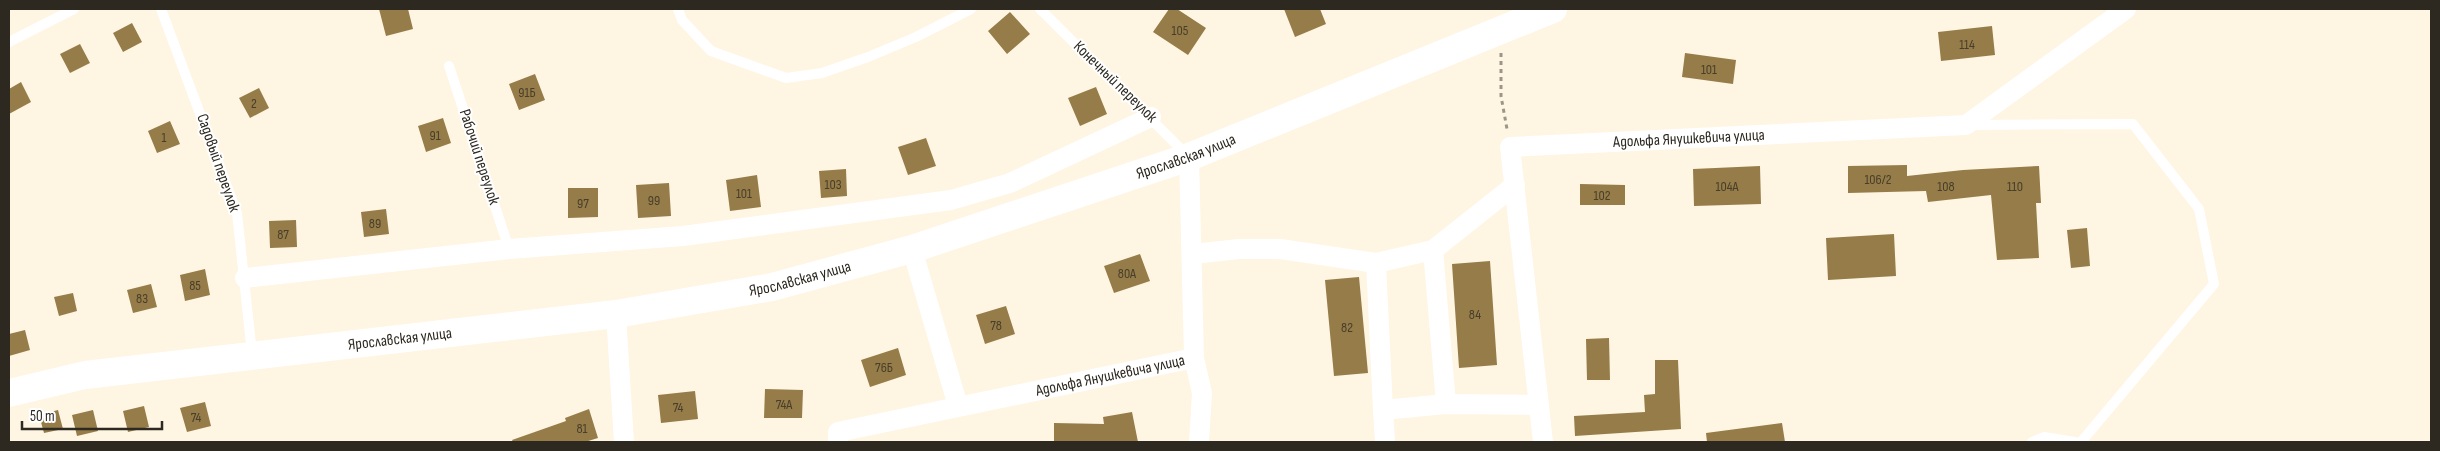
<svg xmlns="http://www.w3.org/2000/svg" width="2440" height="451" viewBox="0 0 2440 451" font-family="'Sofia Sans Condensed',sans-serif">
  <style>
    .building { fill: #967c48 }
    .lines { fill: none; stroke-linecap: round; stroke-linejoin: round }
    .path { stroke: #9c9688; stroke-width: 3; stroke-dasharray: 4 4; stroke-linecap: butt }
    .service { stroke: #fff; stroke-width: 10 }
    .minor { stroke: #fff; stroke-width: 20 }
    .secondary { stroke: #fff; stroke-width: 28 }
    .labels { text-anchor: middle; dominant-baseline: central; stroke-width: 4; stroke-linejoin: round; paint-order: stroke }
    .number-label { font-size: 14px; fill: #473e2b }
    .street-label { font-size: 16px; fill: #2d2921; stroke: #fff }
  </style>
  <rect width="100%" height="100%" fill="#fef5e3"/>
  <path class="building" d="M379,9H408L413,29L386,36Z
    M1169,9H1177L1206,28L1188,55L1153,32Z
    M1284,9H1320L1326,24L1295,37Z
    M1010,12L1030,34L1007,54L988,31Z
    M132,23L142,42L123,52L113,33Z
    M1992,26L1995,55L1941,61L1938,32Z
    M80,44L90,63L70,73L60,54Z
    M1685,53L1736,60L1733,84L1682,77Z
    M535,74L545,100L519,110L509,84Z
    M21,82L31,102L9,114V89Z
    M1096,87L1107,114L1080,126L1068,98Z
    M259,88L269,108L250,118L239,98Z
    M443,118L451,143L426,152L418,126Z
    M170,121L180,144L157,153L148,131Z
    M926,138L936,166L908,175L898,147Z
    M1907,165V176L1963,170L2039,166L2041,203H2036L2039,258L1997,260L1991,195L1928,202L1926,191L1848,193V166Z
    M1760,166L1761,204L1694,206L1693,169Z
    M846,169L847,196L821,198L819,171Z
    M757,175L761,207L730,211L726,180Z
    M669,183L671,216L638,218L636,185Z
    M1580,184L1625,185V205H1580Z
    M568,188H598V217L568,218Z
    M386,209L389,234L364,237L361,212Z
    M296,220L297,247L270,248L269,221Z
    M2087,228L2090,266L2071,268L2067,230Z
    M1894,234L1896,276L1828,280L1826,238Z
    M1140,254L1150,281L1114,293L1104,266Z
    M1490,261L1497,365L1459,368L1452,264Z
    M205,269L210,295L185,301L180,275Z
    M1359,277L1368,373L1334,376L1325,280Z
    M151,284L157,307L133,313L127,290Z
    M73,293L77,311L59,316L54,297Z
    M1006,306L1015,334L985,344L976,315Z
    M25,330L30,350L9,356V334Z
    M1609,338L1610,380H1587L1586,339Z
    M898,348L906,375L870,387L861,360Z
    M1655,360H1678L1681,429L1575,436L1574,416L1645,412L1644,395L1655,394Z
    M765,389L803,390L802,418H764Z
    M695,391L698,419L661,423L658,395Z
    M205,402L211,426L187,432L180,408Z
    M144,406L149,427L128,432L123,411Z
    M589,409L598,438L585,442H513L512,440L566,421L565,418Z
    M58,410L63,429L44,433L39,415Z
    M93,410L98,431L77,436L72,415Z
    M1132,412L1138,442H1054V423L1104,424L1103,417Z
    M1782,423L1785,442H1707L1706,433Z"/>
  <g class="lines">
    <path class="path" d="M1501,53V96L1507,129"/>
    <path class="service" d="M161,9L237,213L252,354
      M678,9L682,20L711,51L786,78L822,73L868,57L916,37L971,9
      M1040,9L1187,155
      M9,42L74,9
      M449,66L509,249
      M1969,125L2133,124L2199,209L2214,284L2081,442
      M2032,442L2044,437L2075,442"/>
    <g class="minor">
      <path d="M912,249L958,406"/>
      <path d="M1433,250L1446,404"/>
      <path d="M1193,254L1239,249H1280L1376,263"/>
      <path d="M245,278L509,249L683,236L951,200L1010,183L1151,117"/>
      <path d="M616,314L624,442"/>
      <path d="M1194,358L1202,393L1199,442"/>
      <path d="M1383,410L1376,263L1433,250L1515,185"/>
      <path id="s1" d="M838,442V432L1194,358L1189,157"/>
      <path d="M1385,442L1383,410L1446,404L1539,405"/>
      <path id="s2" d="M1543,442L1510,147L1966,125L2126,9"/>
    </g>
    <path class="secondary" id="s3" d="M9,393L85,375L616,314L772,287L912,249L1189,157L1553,9"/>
  </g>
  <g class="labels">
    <g class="number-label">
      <text x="1180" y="30">105</text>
      <text x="1967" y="44">114</text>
      <text x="1709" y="69">101</text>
      <text x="527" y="92">91Б</text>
      <text x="254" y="103">2</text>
      <text x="435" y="135">91</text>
      <text x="164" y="137">1</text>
      <text x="1878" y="179">106/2</text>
      <text x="833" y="184">103</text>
      <text x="1727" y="186">104А</text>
      <text x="1946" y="186">108</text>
      <text x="2015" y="186">110</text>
      <text x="744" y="193">101</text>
      <text x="1602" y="195">102</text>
      <text x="654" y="200">99</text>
      <text x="583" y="203">97</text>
      <text x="375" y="223">89</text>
      <text x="283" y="234">87</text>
      <text x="1127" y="273">80А</text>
      <text x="195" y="285">85</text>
      <text x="142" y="298">83</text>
      <text x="1475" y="314">84</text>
      <text x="996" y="325">78</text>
      <text x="1347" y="327">82</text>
      <text x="884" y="367">76Б</text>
      <text x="784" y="404">74А</text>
      <text x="678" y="407">74</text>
      <text x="196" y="417">74</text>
      <text x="582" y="428">81</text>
    </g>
    <g class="street-label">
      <text transform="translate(1115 82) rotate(44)">Конечный переулок</text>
      <text stroke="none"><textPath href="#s2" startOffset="476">Адольфа Янушкевича улица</textPath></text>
      <text transform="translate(479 157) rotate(72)">Рабочий переулок</text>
      <text stroke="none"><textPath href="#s3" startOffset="1205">Ярославская улица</textPath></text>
      <text transform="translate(218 163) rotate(71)">Садовый переулок</text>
      <text stroke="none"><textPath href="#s3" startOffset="800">Ярославская улица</textPath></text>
      <text stroke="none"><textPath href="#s3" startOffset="395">Ярославская улица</textPath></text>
      <text stroke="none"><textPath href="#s1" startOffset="288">Адольфа Янушкевича улица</textPath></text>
    </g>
  </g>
  <rect width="2440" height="451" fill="none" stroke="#2d2921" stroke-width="20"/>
  <path d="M22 421v8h140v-8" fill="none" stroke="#2d2921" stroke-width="2.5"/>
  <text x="30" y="421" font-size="15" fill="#2d2921" stroke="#ffffff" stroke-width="4" paint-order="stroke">50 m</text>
</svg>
